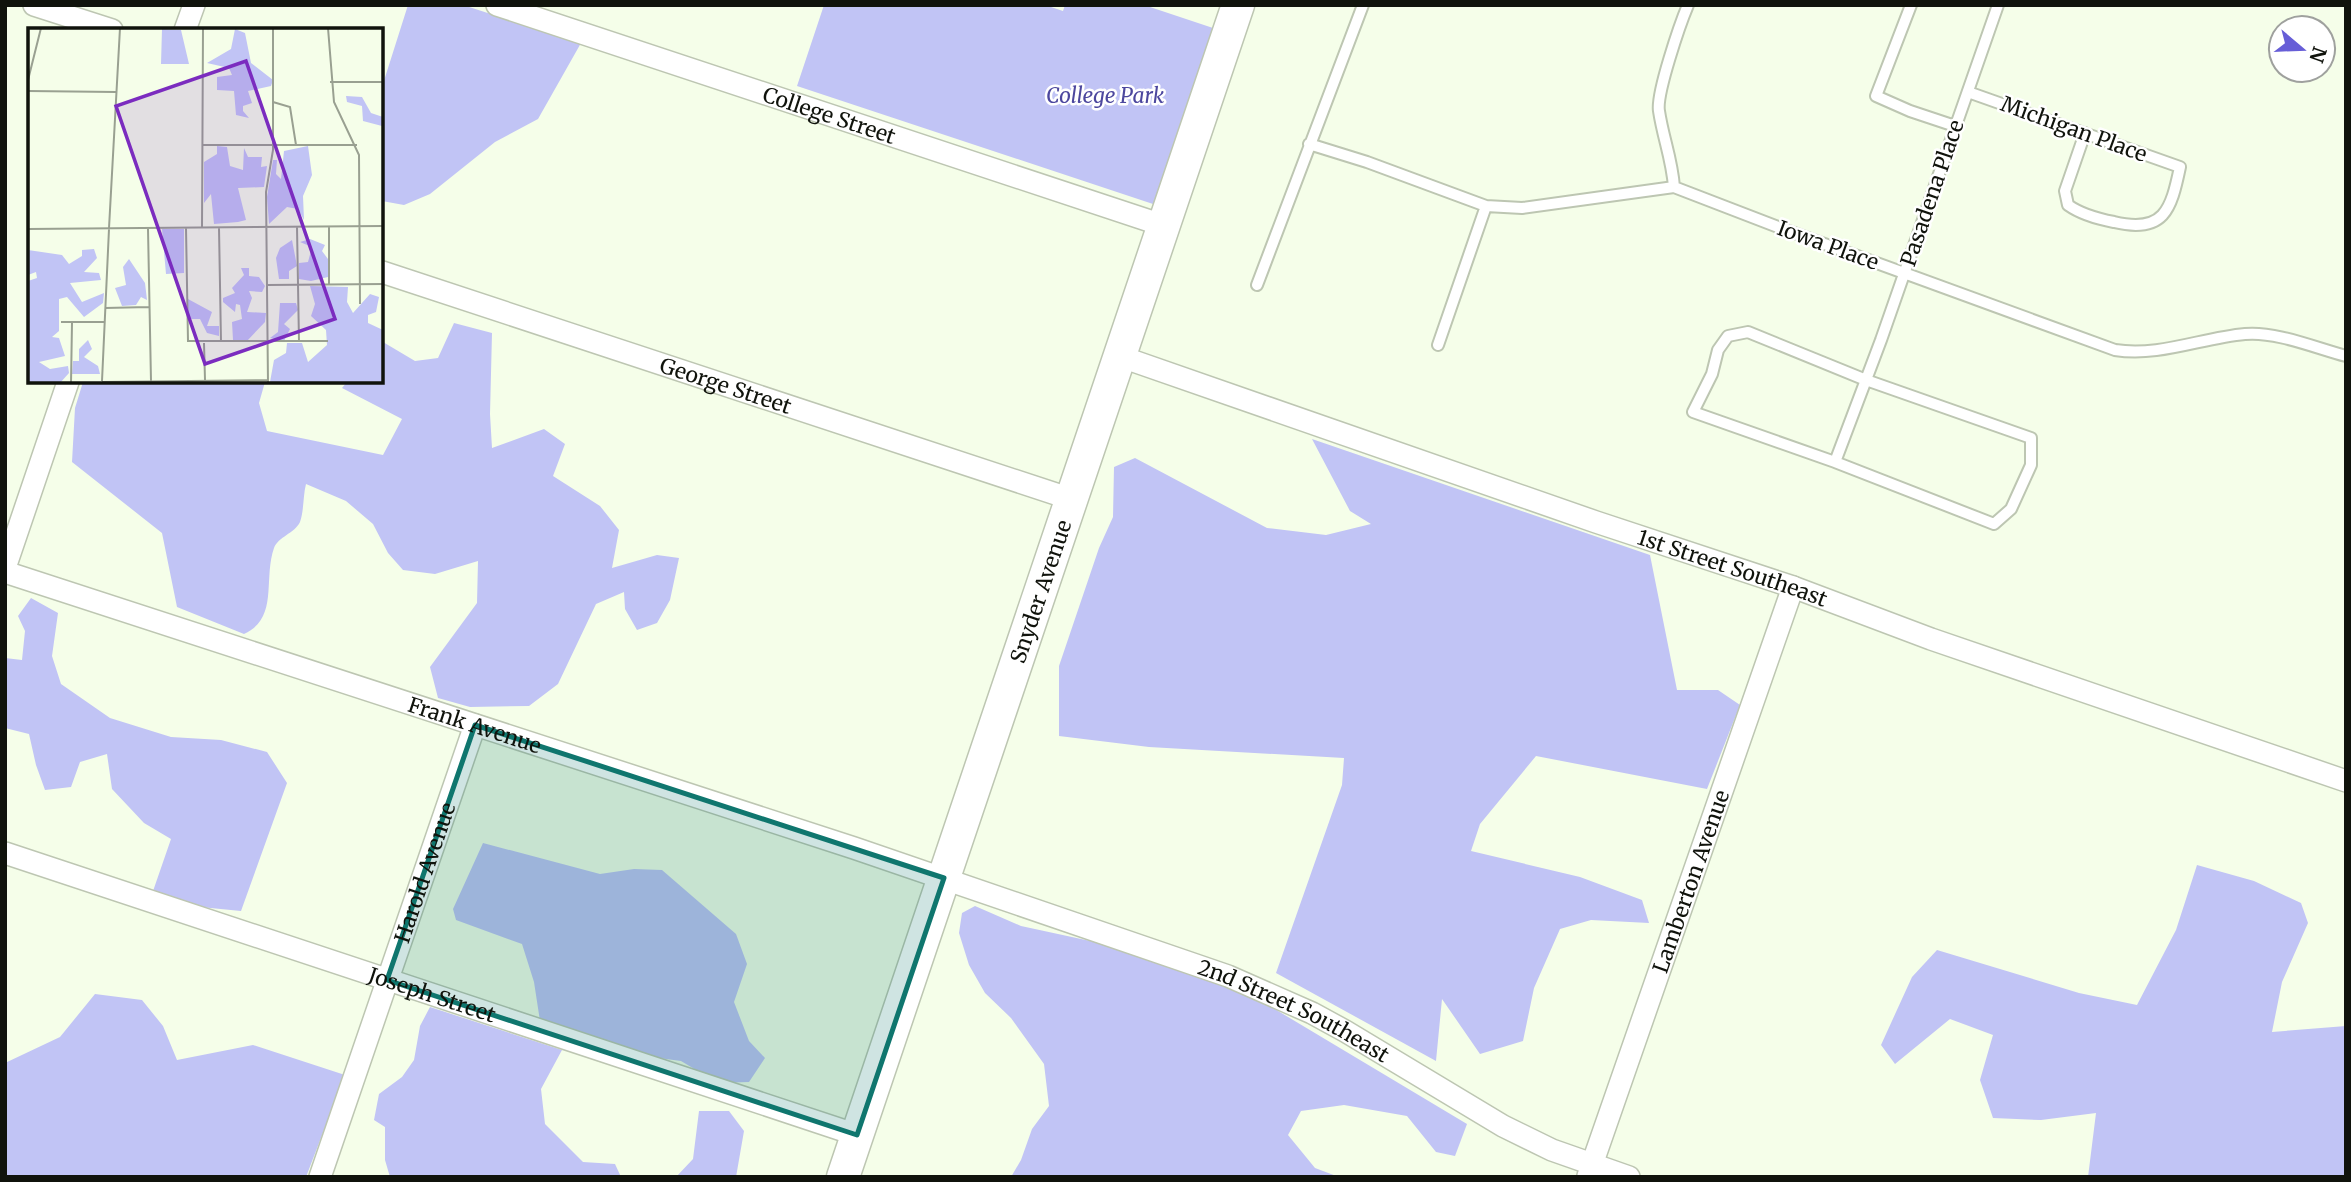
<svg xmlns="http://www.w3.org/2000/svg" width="2351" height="1182" viewBox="0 0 2351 1182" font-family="Merriweather,serif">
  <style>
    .green { fill: #c1c4f5 }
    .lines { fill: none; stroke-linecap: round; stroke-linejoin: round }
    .service-casing { stroke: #bdc6b2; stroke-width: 14 }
    .minor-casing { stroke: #bdc6b2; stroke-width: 24 }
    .secondary-casing { stroke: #bdc6b2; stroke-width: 35 }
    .service { stroke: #fff; stroke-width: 10 }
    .minor { stroke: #fff; stroke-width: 21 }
    .secondary { stroke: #fff; stroke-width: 32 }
    .marked { fill: #0f766e; fill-opacity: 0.2; stroke: #0f766e; stroke-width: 5; stroke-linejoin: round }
    .labels { text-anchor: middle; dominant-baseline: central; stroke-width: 5; stroke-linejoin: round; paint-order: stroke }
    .park-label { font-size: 21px; font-style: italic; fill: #4c479e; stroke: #fff }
    .street-label { font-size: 21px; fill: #10130c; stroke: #fff }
    .inset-road { fill: none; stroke: #99a091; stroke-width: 2 }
    .view { fill: #7b2cbf; fill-opacity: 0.15; stroke: #7b2cbf; stroke-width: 3.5 }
    .inset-edge { fill: none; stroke: #10130c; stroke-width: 3.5 }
  </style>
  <rect width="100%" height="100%" fill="#f5fee9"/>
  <path class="green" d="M408,5H463L581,43L538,119L495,142L430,194L404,205L382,201V87Z
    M824,5H1045L1063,11L1065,5H1144L1219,30L1156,205L797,86Z
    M454,323L492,333L490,414L492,448L544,429L565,444L553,476L600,506L619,530L612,568L657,555L679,558L670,600L657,623L637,630L625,609L624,592L596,604L558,684L529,706L470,707L438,698L430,667L477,603L478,561L435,574L403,570L388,553L373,524L346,501L306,484C303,495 304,511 300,522C295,533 278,537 274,548C263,580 279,618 244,634L177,607L162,533L72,462L75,408L83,382H265L259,403L267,431L383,455L402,419L342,388L347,382H382L383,342L415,361L438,358Z
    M1312,439L1650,555L1677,690H1718L1740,705L1707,789L1536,756L1480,824L1471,851L1580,877L1642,900L1649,923L1591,920L1560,929L1534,988L1523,1041L1480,1054L1442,999L1436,1061L1276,973L1342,785L1344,758L1149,747L1059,736V666L1099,548L1113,517L1114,467L1135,458L1267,528L1326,535L1371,524L1350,511Z
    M31,598L58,613L52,656L61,684L110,718L171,737L221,740L267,752L287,783L241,911L180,905L152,894L171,839L144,823L112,789L107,754L80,762L71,787L45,790L36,765L29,734L5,728V658L22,660L25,631L18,616Z
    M483,843L600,874L634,869L662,870L736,934L747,964L734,1002L749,1041L765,1058L749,1082L718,1083L681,1061L644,1056L540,1021L534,982L522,944L456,920L453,909Z
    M2197,865L2254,881L2301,903L2308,923L2282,982L2272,1032L2346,1026V1177H2088L2096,1113L2041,1120L1993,1118L1980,1080L1993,1035L1950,1019L1895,1064L1881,1045L1912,977L1937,950L2079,993L2137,1005L2176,930Z
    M975,906L1021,926L1095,942L1185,969L1253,996L1467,1124L1455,1156L1436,1152L1407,1116L1344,1105L1301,1111L1288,1135L1315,1168L1339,1177H1011L1021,1160L1032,1129L1049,1106L1044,1064L1011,1018L985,993L969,965L959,933L962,913Z
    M95,994L142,1000L163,1026L177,1060L253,1045L345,1075L306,1177H5V1063L60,1037Z
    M430,1007L562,1050L541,1089L545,1124L583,1162L615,1164L621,1177H390L385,1160V1127L374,1120L379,1094L402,1077L414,1060L420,1026Z
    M699,1111H729L744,1131L736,1177H676L693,1159Z"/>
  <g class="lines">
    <g class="service-casing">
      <path id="service" d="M1911,5L1876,96L1910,111L1955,126
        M1968,92L2180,167C2171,210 2164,234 2114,222C2098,219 2082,215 2068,205L2065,191L2085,133
        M1309,144L1367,162L1486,206L1522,208L1674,187L1778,227L2115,350C2159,357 2201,338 2245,334C2275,331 2316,348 2346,356
        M1674,187C1672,159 1663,138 1659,111C1656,94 1680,24 1688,5
        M1257,285L1363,5
        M1748,332L1866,380L2031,438V465L2011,509L1994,524L1835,462L1693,412L1712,374L1718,350L1728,336Z
        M1438,345L1486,206
        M1835,462L1881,340L1998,5"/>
    </g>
    <g class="minor-casing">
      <g id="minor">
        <path d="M34,5L112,30"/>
        <path id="s1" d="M497,5L1162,225"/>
        <path d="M185,30L194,5"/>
        <path id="s2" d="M382,272L1071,499"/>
        <path id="s3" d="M1119,356L1596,522L1793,587L1931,639L2346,781"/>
        <path d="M5,568L68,382"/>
        <path id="s4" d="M5,572L854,848L1228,976L1312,1013L1345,1031L1503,1126L1552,1150L1629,1177"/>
        <path id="s5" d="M5,853L857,1135"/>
        <path id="s6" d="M1588,1176L1793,587"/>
        <path id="s7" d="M320,1177L475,725"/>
      </g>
    </g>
    <g class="secondary-casing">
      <g id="secondary">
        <path id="s8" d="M843,1177L1238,5"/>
      </g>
    </g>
    <use href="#service" class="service"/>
    <use href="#minor" class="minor"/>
    <use href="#secondary" class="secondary"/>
  </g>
  <path class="marked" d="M475,725L944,878L857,1135L387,980Z"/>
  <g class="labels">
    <g class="park-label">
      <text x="1105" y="95">College Park</text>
    </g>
    <g class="street-label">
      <text stroke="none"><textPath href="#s1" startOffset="350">College Street</textPath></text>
      <text transform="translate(2074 129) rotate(20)">Michigan Place</text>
      <text transform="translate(1932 193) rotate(-71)">Pasadena Place</text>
      <text transform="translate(1828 245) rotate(20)">Iowa Place</text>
      <text stroke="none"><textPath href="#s2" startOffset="362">George Street</textPath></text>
      <text stroke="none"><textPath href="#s3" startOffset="649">1st Street Southeast</textPath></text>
      <text stroke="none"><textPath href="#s8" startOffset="618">Snyder Avenue</textPath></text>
      <text stroke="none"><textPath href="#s4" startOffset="494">Frank Avenue</textPath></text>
      <text stroke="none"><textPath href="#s7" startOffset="322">Harold Avenue</textPath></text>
      <text stroke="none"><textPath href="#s6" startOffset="312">Lamberton Avenue</textPath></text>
      <text stroke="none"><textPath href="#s5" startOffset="450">Joseph Street</textPath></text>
      <text stroke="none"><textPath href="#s4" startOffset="1362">2nd Street Southeast</textPath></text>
    </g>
  </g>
  <g transform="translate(28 28)">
    <rect width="355" height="355" fill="#f5fee9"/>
    <path d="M134,1L153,2L161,36H133ZM207,1L217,5L223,35L245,52L243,58L220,63L224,75L215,78V83L221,90L208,87L206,63L189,62V49L204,47L201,40L179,35L203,21ZM318,68L334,69L343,85L355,89V113L354,98L335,93L334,78L319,74ZM189,118L199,119L202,138L215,142L216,120L220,129H234L233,139L239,138L236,159L210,160L218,192L210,194L186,196L183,166L176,175V134L189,126ZM280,118L284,147L275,168L276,192L270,181L259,179L241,196L239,169L245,132H249L248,146L253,151L256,123ZM134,201H156V245L138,246ZM282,211L297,217L294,223L300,231V249L283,253L271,251V235L280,234L284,219L272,214ZM264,212L269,238L261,243V251H251L248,230L252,220ZM66,221L69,230L56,244L71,245L73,252L42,255L54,274L76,265L75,275L56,289L39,269L31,271V303L24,309L31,310L37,328L11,334L22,341L40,338L41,345L32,355H0V253L9,250L8,244L0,247V222L34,227L41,236L54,228V222ZM101,231L117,255L119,272L113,269L108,277L94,278L87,260L98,257L95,239ZM213,240H221V248L231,249L237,258L234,264L221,263L224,270L219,284L238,285L237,294L219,313L205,312L204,294L214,291L212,277L208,276L207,284L195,274V270L207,265L204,260L216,247ZM282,258L320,259L319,274L325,285L342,266L351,269L348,284L340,287V295L355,302V355L242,354L246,332L258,325L259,315H274L280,334L299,317L298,302L283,288L287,276ZM160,271L184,284L179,298H191V308L179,305L172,291H160ZM252,275H268L270,282L256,296L262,301L256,313L242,310L250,304ZM60,312L64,321L56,329L70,338L72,346H44L45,333H51V321Z" fill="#c1c4f5"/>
    <path class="inset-road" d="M300,0L306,74L331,127L332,276M0,52L13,0M302,54H356M0,63L88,64M245,74L262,79L268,117M174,117H329M174,199L175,0M269,199L271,314M301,199V256M81,200L92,0M158,200L160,313H300M191,200L193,314M0,201L356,198M120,201L123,353M239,257L356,256M77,280L121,279M33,294H77M176,315L177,352M74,353L81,201M74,354L240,352M43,355L44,295M240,355L238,164L245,122V0"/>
    <path class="view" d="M218,33L307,291L177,336L88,78Z"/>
    <rect width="355" height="355" class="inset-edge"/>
  </g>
  <rect width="2351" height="1182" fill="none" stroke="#10130c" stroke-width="14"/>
  <g transform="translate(2302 49) rotate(109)"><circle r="33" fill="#ffffff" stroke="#9fa19e" stroke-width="2"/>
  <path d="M0-5L12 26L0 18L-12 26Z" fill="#675ed7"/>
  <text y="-10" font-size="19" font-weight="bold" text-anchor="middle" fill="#10130c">N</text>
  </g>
</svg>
